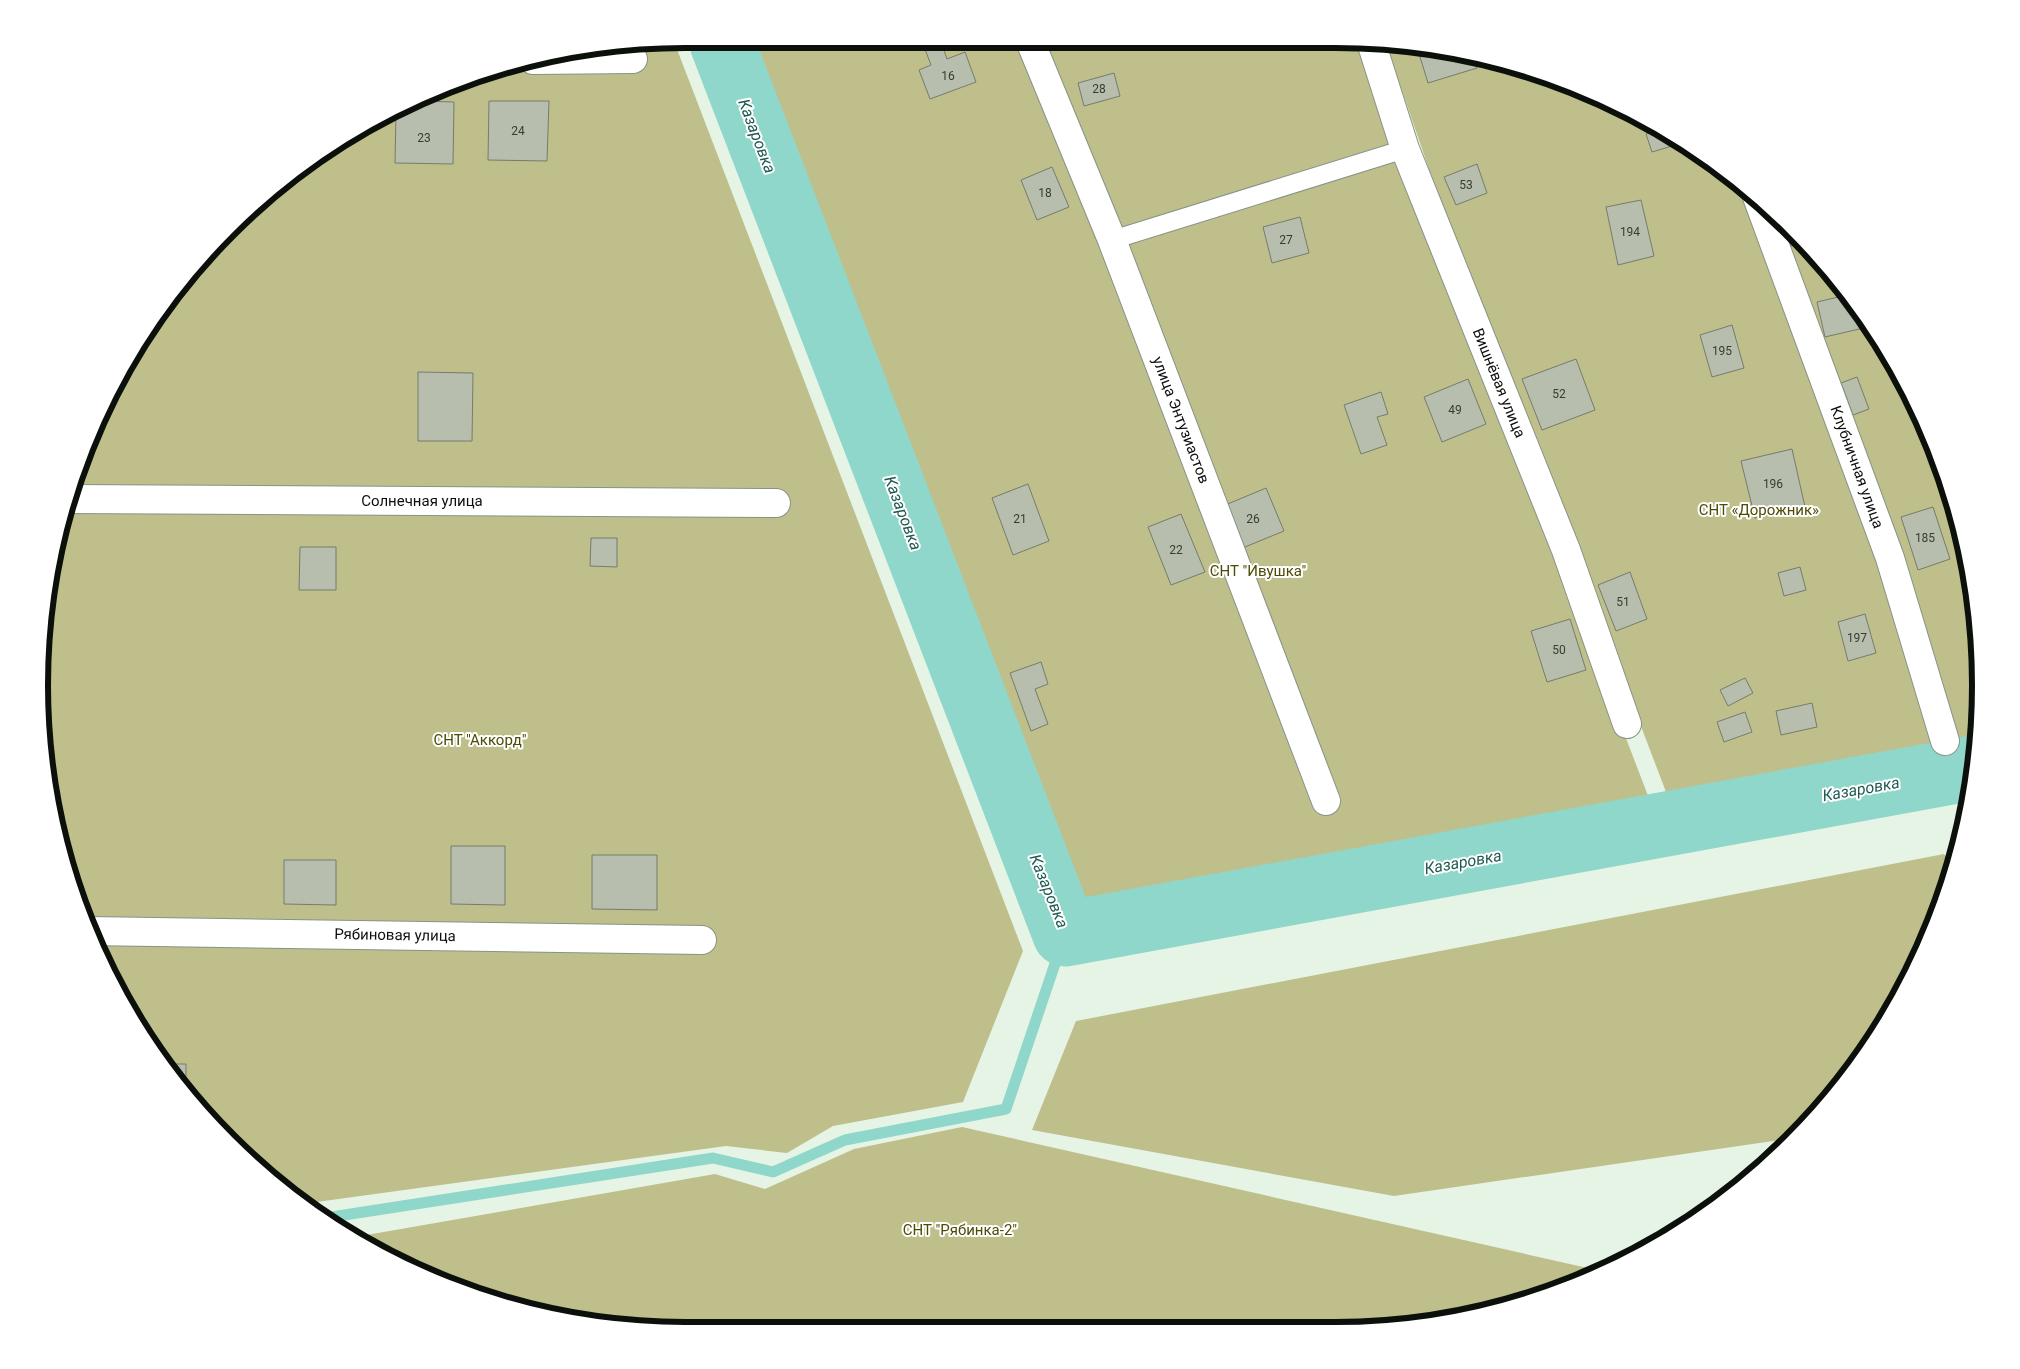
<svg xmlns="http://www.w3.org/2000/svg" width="2020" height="1369" viewBox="0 0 2020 1369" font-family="Roboto,sans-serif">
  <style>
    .green { fill: #bfbf8c }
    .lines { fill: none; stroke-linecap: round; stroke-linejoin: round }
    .stream { stroke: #8fd7ca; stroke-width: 11 }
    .river { stroke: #8fd7ca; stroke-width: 65 }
    .building { fill: #b7bead; stroke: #757c6b }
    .lane-casing { stroke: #869486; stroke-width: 20 }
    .street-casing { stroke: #869486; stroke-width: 30 }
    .lane { stroke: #fff; stroke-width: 18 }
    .street { stroke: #fff; stroke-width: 28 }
    .labels { text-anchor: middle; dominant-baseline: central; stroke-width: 4; stroke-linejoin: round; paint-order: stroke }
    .number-label { font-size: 12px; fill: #363c34 }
    .street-label { font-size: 15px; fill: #0b100b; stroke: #fff }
    .park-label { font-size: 15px; fill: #4d4b04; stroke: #fff }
    .water-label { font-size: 16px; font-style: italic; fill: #215c53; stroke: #fff }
    .rim { fill: none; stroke: #0b100b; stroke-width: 6 }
  </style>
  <rect width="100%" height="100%" fill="#e5f4e5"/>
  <path class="green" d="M1335,39L1359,41L1655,814L1087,918L753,43Z
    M600,44H675L1023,951L963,1102L833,1126L787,1153L726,1146L302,1204L292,1197L228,1141L125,1007L88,931L51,811L40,642L61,518L88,438L172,291L228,228L325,148L477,73Z
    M1386,44L1461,51L1621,105L1728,172L1792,228L1872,326L1932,437L1969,558L1981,684L1974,757L1674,813L1430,172Z
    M1944,854L1952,864L1932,931L1873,1043L1794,1138L1394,1196L1032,1130L1076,1021Z
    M962,1127L1601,1271L1583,1281L1462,1318L1336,1330H685L559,1318L399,1264L355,1237L715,1174L765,1189L854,1149Z"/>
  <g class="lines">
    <path class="stream" d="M325,1218L713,1158L773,1172L845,1140L1006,1109L1065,934"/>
    <path class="river" d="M722,43L1065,934L1973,768"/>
  </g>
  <path class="building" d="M928,42H941L947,59L965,52L976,82L930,99L919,70L931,65L923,44Z
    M1394,44L1410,46L1396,50Z
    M1417,47L1461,51L1473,55L1477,68L1428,83Z
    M1114,73L1120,96L1084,106L1078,83Z
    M420,101L454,102L453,164L395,163L396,113Z
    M489,101H549L547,161L488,160Z
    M1660,130L1682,143L1652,152L1646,134Z
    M1477,164L1487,193L1456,205L1444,177Z
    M1052,167L1069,207L1037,220L1021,180Z
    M1641,200L1654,256L1618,265L1606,207Z
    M1300,217L1309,253L1272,263L1263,227Z
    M1785,221L1792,228L1805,243L1791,246Z
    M1847,295L1872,326L1825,337L1817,302Z
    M1732,325L1744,368L1712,377L1700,335Z
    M1576,359L1595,410L1542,430L1522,379Z
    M418,372L473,373L472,441H418Z
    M1857,377L1869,409L1853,415L1841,383Z
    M1468,379L1486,424L1442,442L1424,397Z
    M1381,392L1388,414L1377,417L1387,445L1361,454L1344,405Z
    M1792,449L1805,507L1755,518L1741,461Z
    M1028,484L1049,541L1013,555L992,498Z
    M1266,488L1284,531L1240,549L1223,506Z
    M1933,507L1950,559L1918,570L1901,517Z
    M1181,514L1205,572L1171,585L1148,527Z
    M591,538H617V567L590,566Z
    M300,547H336V590H299Z
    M1800,567L1806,590L1784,596L1778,573Z
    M1630,572L1647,619L1616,631L1598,585Z
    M1865,614L1876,653L1848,661L1838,622Z
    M1570,619L1586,670L1547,682L1531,631Z
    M1041,662L1048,684L1035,689L1048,724L1031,731L1010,673Z
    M1745,678L1753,693L1728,706L1720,690Z
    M1981,679L1979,703L1977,704L1972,680Z
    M1812,703L1817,727L1781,735L1776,711Z
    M1745,712L1752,732L1724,742L1717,722Z
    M451,846H505V905L451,904Z
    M592,855H657V910L592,909Z
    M284,860H336V905L284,904Z
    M169,1064H186V1086Z"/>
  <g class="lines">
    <g class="lane-casing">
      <path id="lane" d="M1112,240L1405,149"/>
    </g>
    <g class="street-casing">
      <path id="street" d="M1030,41L1112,240L1326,801
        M1371,42L1405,149L1566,550L1627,724
        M533,60L633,59
        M1757,197L1890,558L1945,741
        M67,499L776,503
        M88,931L702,940"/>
    </g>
    <use href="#lane" class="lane"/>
    <use href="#street" class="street"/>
  </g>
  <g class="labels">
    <g class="number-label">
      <text x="948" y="76">16</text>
      <text x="1099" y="89">28</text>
      <text x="518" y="131">24</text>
      <text x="424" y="138">23</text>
      <text x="1466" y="185">53</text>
      <text x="1045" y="193">18</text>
      <text x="1630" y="232">194</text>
      <text x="1286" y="240">27</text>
      <text x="1722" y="351">195</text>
      <text x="1559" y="394">52</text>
      <text x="1455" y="410">49</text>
      <text x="1773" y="484">196</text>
      <text x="1020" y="519">21</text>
      <text x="1253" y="519">26</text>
      <text x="1925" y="538">185</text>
      <text x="1176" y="550">22</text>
      <text x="1623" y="602">51</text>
      <text x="1857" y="638">197</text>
      <text x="1559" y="650">50</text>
    </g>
    <g class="street-label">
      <text transform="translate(1499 383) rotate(68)">Вишнёвая улица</text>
      <text transform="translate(1181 420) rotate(69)">улица Энтузиастов</text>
      <text transform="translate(1857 467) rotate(70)">Клубничная улица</text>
      <text x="422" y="501">Солнечная улица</text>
      <text transform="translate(395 935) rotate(1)">Рябиновая улица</text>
    </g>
    <g class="park-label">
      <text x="1759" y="510">СНТ «Дорожник»</text>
      <text x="1258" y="571">СНТ "Ивушка"</text>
      <text x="480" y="740">СНТ "Аккорд"</text>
      <text x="960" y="1230">СНТ "Рябинка-2"</text>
    </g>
    <g class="water-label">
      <text transform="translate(757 136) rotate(69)">Казаровка</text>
      <text transform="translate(903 513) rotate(69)">Казаровка</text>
      <text transform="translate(1861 789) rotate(-10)">Казаровка</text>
      <text transform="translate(1463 862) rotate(-10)">Казаровка</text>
      <text transform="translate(1049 891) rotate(68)">Казаровка</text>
    </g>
  </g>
  <path d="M0 0H2020V1369H0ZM685 48H1335A637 637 0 0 1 1972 685V685A637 637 0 0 1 1335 1322H685A637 637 0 0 1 48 685V685A637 637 0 0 1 685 48Z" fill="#fff" fill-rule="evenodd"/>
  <path class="rim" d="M685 48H1335A637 637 0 0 1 1972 685V685A637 637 0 0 1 1335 1322H685A637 637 0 0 1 48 685V685A637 637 0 0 1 685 48Z"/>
</svg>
